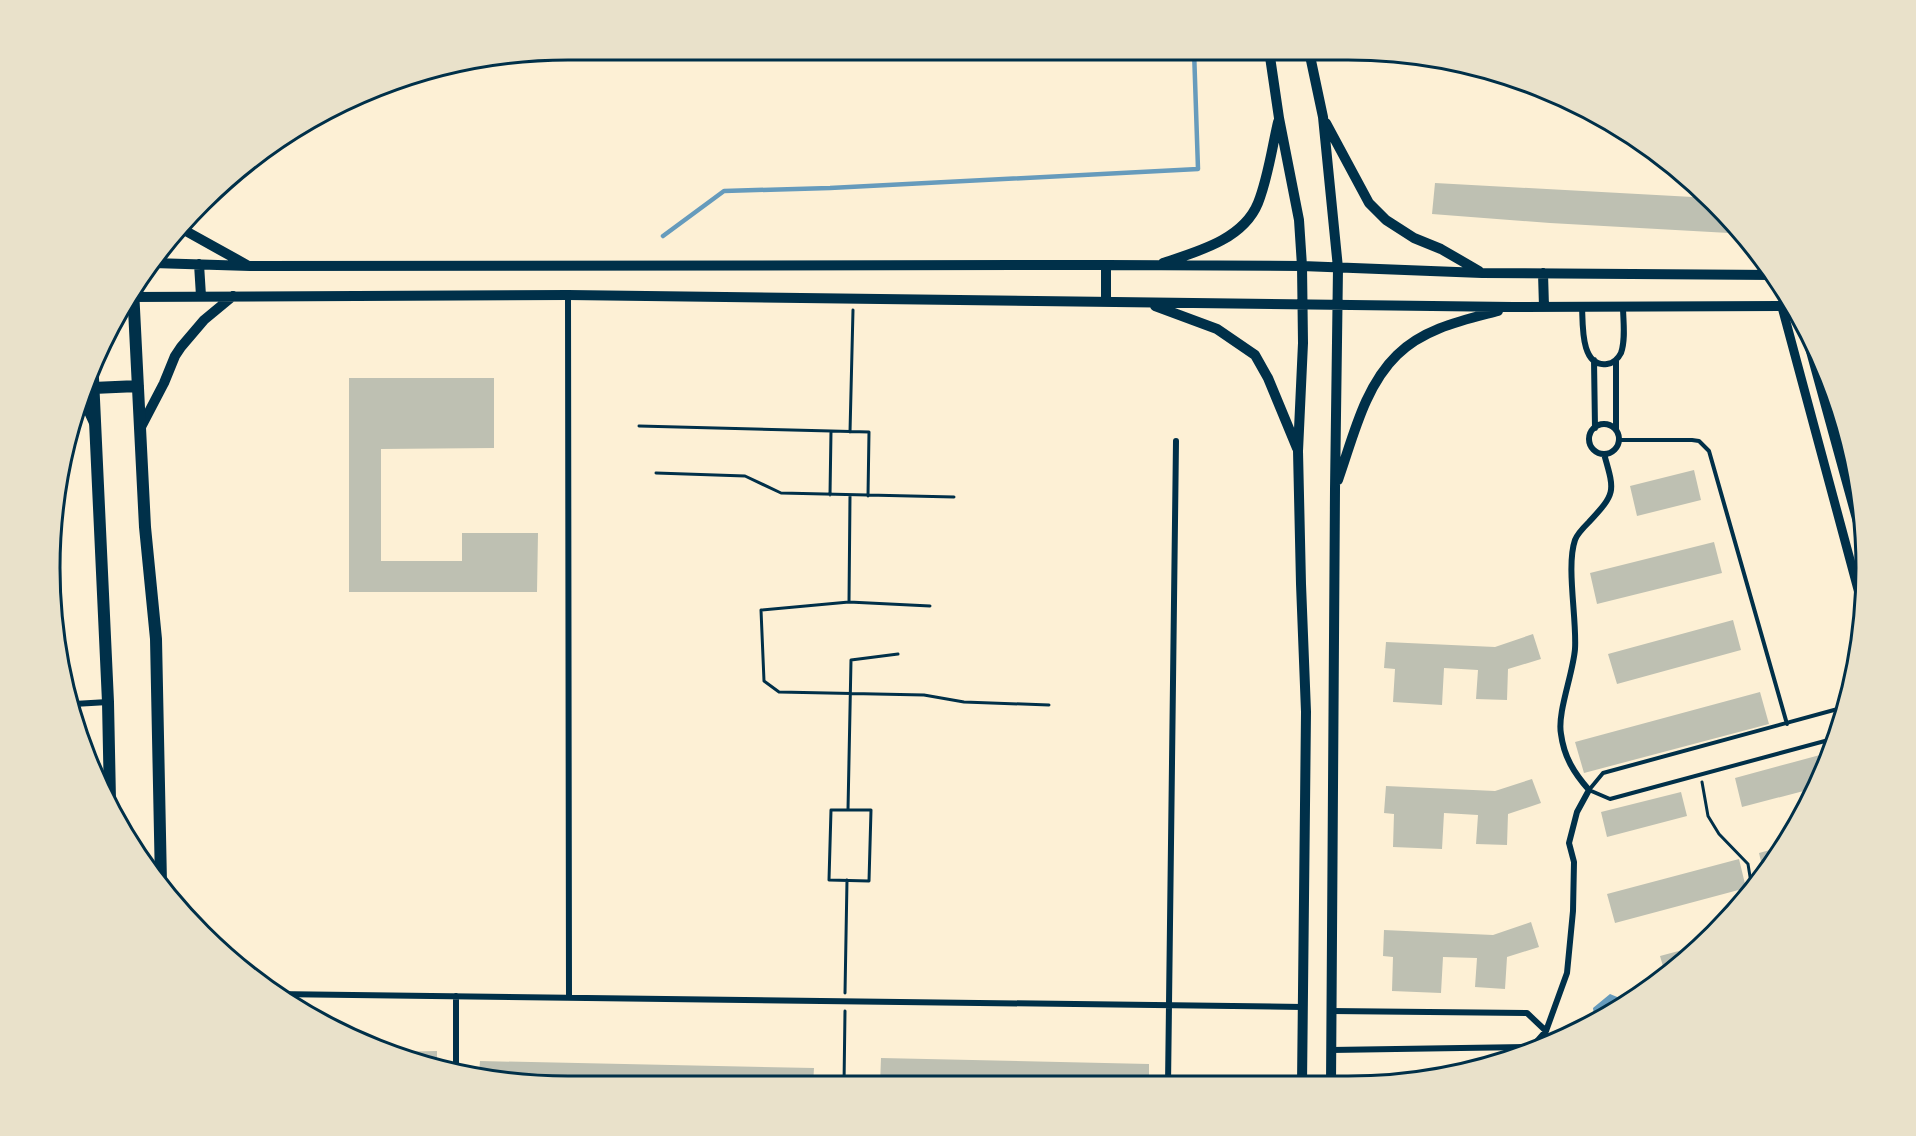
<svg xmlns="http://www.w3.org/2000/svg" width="1916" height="1136" viewBox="0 0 1916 1136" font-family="'DejaVu Sans',sans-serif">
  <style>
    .water { fill: #669bbc }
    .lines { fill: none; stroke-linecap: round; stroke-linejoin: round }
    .stream { stroke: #669bbc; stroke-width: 4.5 }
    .building { fill: #bec0b2 }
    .path { stroke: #003049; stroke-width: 3 }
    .service { stroke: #003049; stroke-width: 4 }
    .minor { stroke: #003049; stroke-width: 6 }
    .tertiary { stroke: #003049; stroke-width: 9 }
    .secondary { stroke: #003049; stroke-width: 10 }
    .primary { stroke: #003049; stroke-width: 12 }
    .rim { fill: none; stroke: #003049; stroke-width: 3 }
  </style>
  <rect width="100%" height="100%" fill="#fdf0d5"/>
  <path class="water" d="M1610,994L1622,999L1630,996L1632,998L1608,1017L1595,1023L1593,1008Z"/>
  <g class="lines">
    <path class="stream" d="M663,236L724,191L830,188L1198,169L1194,50"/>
  </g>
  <path class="building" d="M1435,183L1711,198L1729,219V233L1550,223L1432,214Z
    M349,378H494V448L381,449V561H462V533H538L537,592H349Z
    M1694,470L1701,500L1637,516L1630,486Z
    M1714,542L1722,573L1597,604L1590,573Z
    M1733,620L1741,650L1617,684L1608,654Z
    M1533,634L1541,659L1508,669L1507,700L1476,699L1478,670L1444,668L1442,705L1393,702L1395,669L1384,668L1386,642L1495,647Z
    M1760,692L1769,724L1584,773L1575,742Z
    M1831,752L1827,766L1815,788L1742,807L1735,778Z
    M1532,779L1541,803L1508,814L1507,845L1476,844L1478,815L1444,813L1442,849L1393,847L1394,814L1384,813L1386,786L1495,791Z
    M1681,792L1687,816L1607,837L1601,812Z
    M1785,846L1779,856L1764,874L1759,853Z
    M1739,859L1746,888L1615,923L1607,894Z
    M1531,922L1539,947L1507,957L1505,989L1475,987L1477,958L1443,957L1441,993L1392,991L1393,957L1383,956L1384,930L1493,935Z
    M1701,945L1665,973L1660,956Z
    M437,1051V1066L401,1059L386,1052Z
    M881,1058L1149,1064V1085H880Z
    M480,1061L814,1068L813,1085H534L479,1075Z"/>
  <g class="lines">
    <path class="path" d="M639,426L831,431
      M850,432L853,310
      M656,473L745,476L781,493L954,497
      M830,495L831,431L869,432L868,496
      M849,602L850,496
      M930,606L849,602L761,610L764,681L779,692L924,695L964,702L1049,705
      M1702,782L1708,816L1719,834L1748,864L1752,889
      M831,810H871L869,881L829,880Z
      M848,810L851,660L898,654
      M845,993L847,880
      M844,1085L845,1011"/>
    <path class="service" d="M1619,440H1692L1699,441L1709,451L1787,724
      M1836,738L1610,799L1589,790L1603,773L1845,707
      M1546,1032L1547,1044"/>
    <path class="minor" d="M568,295L569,998
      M1582,306C1583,323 1580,368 1607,364C1614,363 1618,359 1621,353C1626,339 1623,320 1623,306
      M1594,360L1595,428
      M1616,361V430
      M1589 439a15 15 0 1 1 30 0a15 15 0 1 1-30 0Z
      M74,704L108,702
      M274,994L1303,1007
      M1331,1011L1527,1013L1546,1031
      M1331,1050L1532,1047L1546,1031L1567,973L1573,911L1574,862L1569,843L1577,812L1589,790C1574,773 1564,757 1561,734C1557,713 1573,674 1575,649C1577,619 1566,566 1575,540C1577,534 1584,527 1589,522C1616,493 1615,492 1604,454
      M456,1070V996
      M1168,1085L1176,441"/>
    <path class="tertiary" d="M1782,307L1863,608
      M1803,324L1864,546"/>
    <path class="secondary" d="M1269,50L1279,118L1299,220L1302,266L1303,343L1298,451L1301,584L1306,712L1302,1085
      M1309,51L1323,117L1338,268L1335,489L1331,1085
      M1326,123L1369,203L1386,220L1414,238L1441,249L1479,271
      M184,230L247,265
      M153,263L250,266L1106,265L1302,266L1482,273L1775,275
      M1163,263C1196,252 1243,240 1258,203C1268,178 1272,148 1278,122
      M199,264L201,296
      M1543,273L1544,307
      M129,297L568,295L1513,307L1793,306
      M1106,301V265
      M1155,306L1217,329L1255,355L1268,378L1297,448
      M83,399L94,423
      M140,429L164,383L175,356L181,347L204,320L233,296
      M1338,480C1353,438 1364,387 1397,355C1424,328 1464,320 1498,311"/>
    <path class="primary" d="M133,289L145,527L156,639L161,883
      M93,378L108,702L110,800
      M93,388L138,386"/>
  </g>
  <path d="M0 0H1916V1136H0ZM568 60H1348A508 508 0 0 1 1856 568V568A508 508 0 0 1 1348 1076H568A508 508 0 0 1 60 568V568A508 508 0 0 1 568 60Z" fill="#e9e1ca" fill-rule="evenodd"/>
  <path class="rim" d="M568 60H1348A508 508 0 0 1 1856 568V568A508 508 0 0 1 1348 1076H568A508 508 0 0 1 60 568V568A508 508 0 0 1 568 60Z"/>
</svg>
